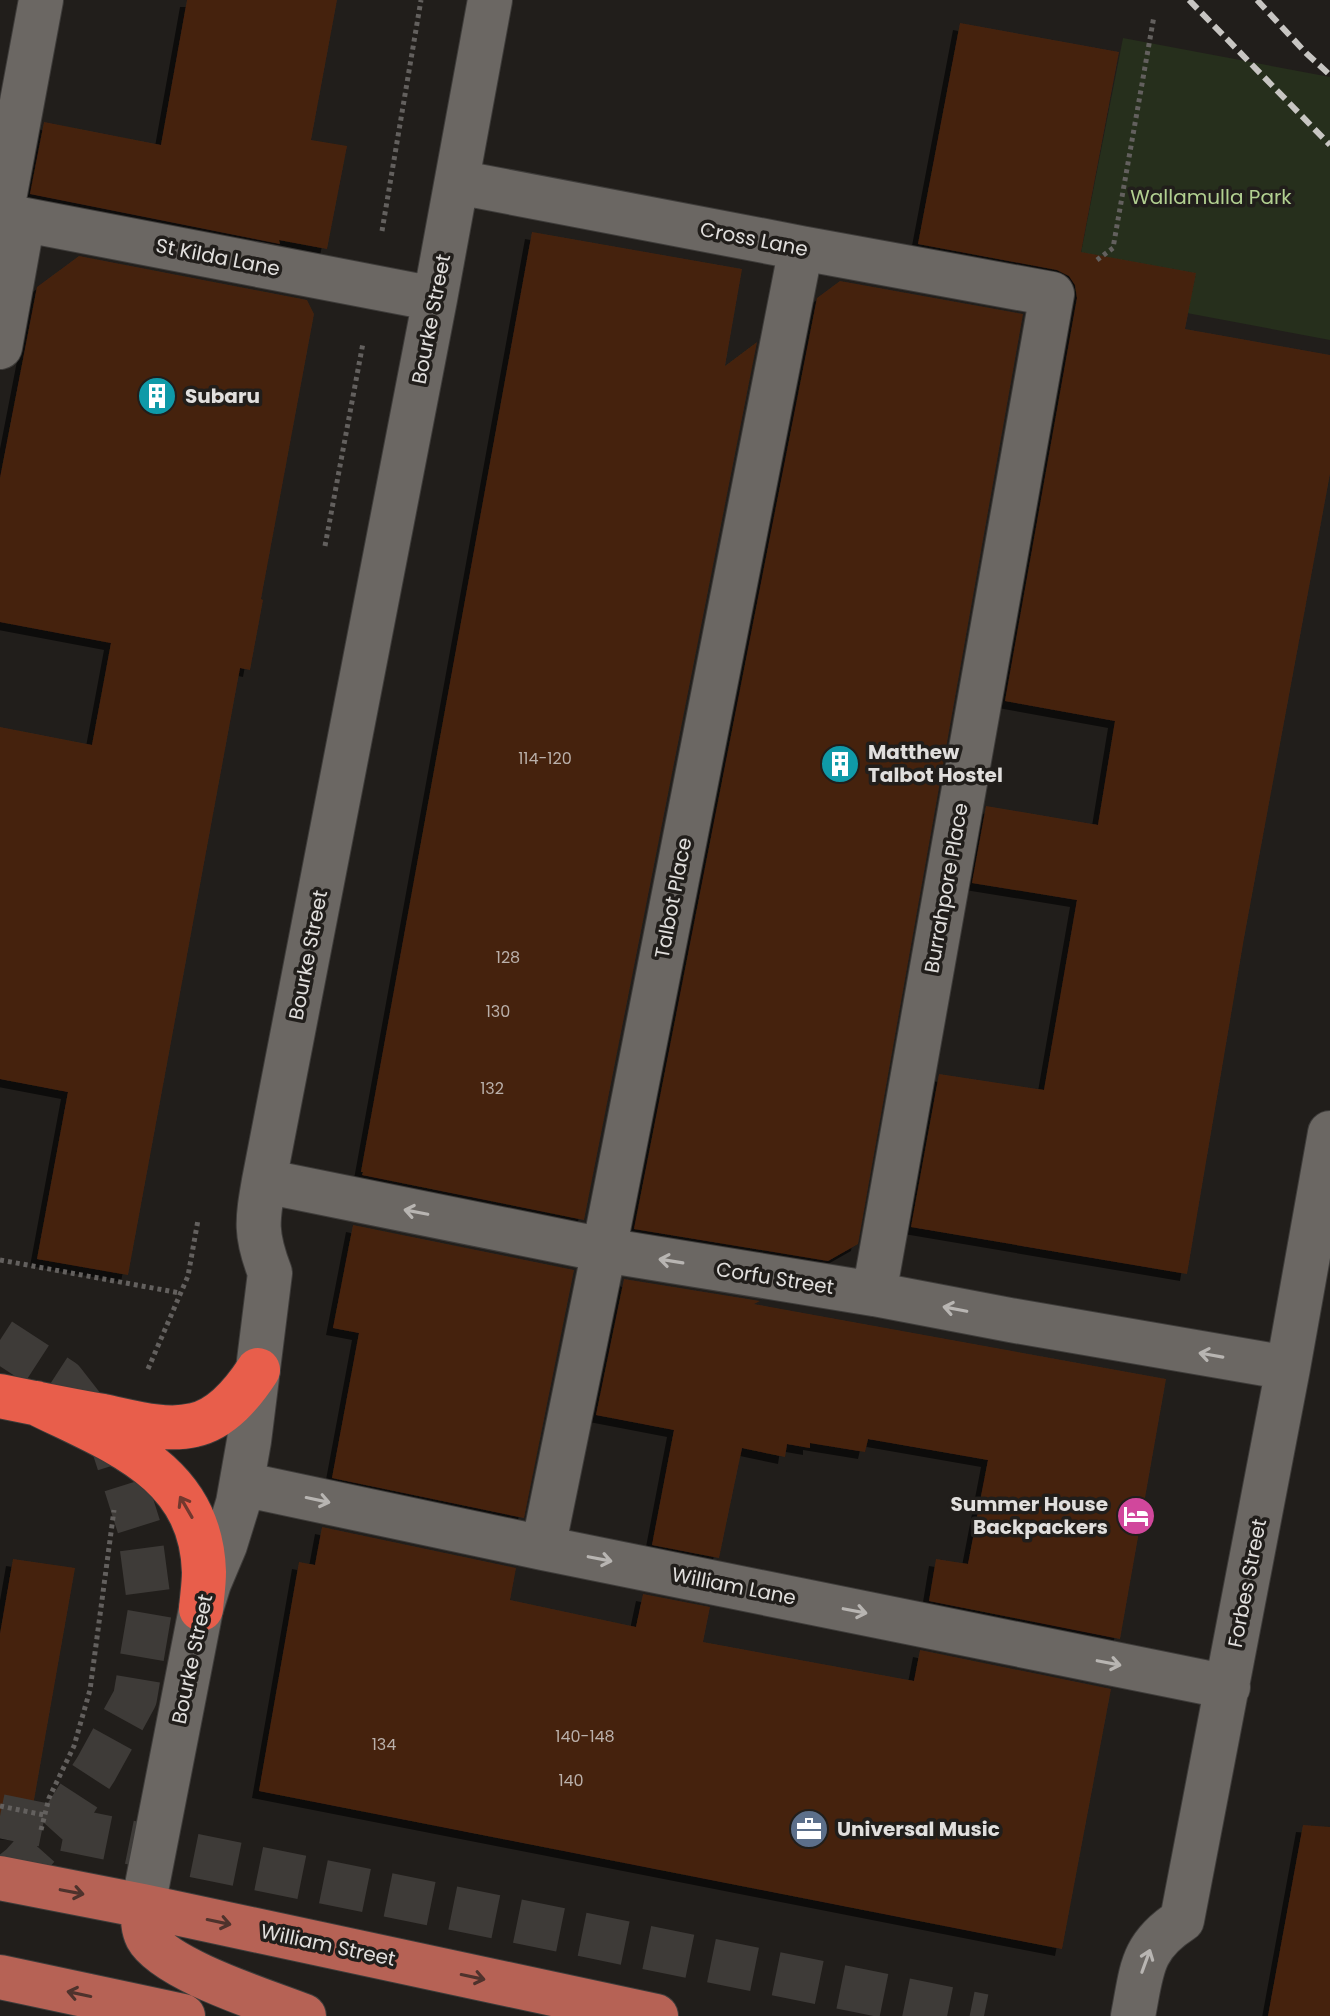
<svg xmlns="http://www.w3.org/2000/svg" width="1330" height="2016" viewBox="0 0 1330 2016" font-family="Poppins,sans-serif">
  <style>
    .park { fill: #262f1c }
    .building { fill: #452310; filter: url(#shadow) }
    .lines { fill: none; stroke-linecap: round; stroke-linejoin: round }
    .highway-tunnel { stroke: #3e3b38; stroke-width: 44; stroke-dasharray: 44 22; stroke-linecap: butt }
    .minor-casing { stroke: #3e3c3a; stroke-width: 46 }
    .major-casing { stroke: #3e3c3a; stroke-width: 46 }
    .highway-casing { stroke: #3e3c3a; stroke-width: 46 }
    .path { stroke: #63605e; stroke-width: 5; stroke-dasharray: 4 4; stroke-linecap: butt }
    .minor { stroke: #6b6763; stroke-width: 44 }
    .major { stroke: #b66255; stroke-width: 44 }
    .highway { stroke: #e85e4b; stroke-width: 44 }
    .rail { stroke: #c7c5c2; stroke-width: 6; stroke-dasharray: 12 6; stroke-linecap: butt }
    .oneway { stroke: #b8b5b2 }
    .oneway2 { stroke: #71382e }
    .oneway3 { stroke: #4e322c }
    .labels { text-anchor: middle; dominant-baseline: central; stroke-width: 7; stroke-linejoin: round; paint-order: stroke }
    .number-label { font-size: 16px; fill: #bab0aa }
    .park-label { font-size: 20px; fill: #b2d091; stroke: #211e1b }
    .street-label { font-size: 20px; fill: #e1dfdd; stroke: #211e1b }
    .poi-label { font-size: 20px; font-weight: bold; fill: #e1dfdd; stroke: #211e1b; text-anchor: start }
  </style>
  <defs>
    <filter id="shadow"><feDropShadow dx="-7" dy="7" stdDeviation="0" flood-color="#0009"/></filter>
  </defs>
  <rect width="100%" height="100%" fill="#211e1b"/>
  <path class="park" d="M1123,38L1330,77V340L1075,292L1078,268Z"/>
  <path class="building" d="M187,0H337L311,140L347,146L327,249L279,240L280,244L30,194L44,122L161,145Z
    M960,23L1119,52L1081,252L1196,273L1185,329L1330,355V474L1244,938L1187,1274L911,1227L939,1074L1044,1090L1077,900L972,883L986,806L1098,825L1115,721L1005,701L1077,298L1075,285L1069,276L1057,270L918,244Z
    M532,232L742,269L725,366L757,342L584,1220L362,1175L363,1172H361Z
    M79,256L307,300L314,314L261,599L263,600L250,670L240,668L128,1275L37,1259L68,1092L0,1079V727L92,745L111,643L0,622V478L37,287Z
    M840,281L1023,314L858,1244L828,1261L634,1229L817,298Z
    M353,1225L574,1270L524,1518L332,1478L359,1333L333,1328Z
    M624,1279L760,1301L754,1304L1166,1379L1120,1639L929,1601L936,1559L968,1564L988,1460L868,1439L865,1452L810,1443V1448L787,1444L785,1457L742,1448L719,1558L652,1545L674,1430L596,1415Z
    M322,1527L516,1568L510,1600L636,1627L643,1594L710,1607L703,1642L914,1681L920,1650L1111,1689L1062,1949L259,1791L299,1562L315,1565Z
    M13,1559L75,1568L28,1834L0,1832V1634Z
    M1303,1825L1330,1827V2016H1268Z"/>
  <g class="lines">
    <path class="highway-tunnel" d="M0,1340L63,1381L113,1445L139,1527L150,1610L135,1698L96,1769L65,1817L22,1865L0,1883
      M0,1816L984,2016"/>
    <g class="minor-casing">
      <path id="minor" d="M457,182L801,248L1052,294L874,1294
        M0,215L435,299
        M1,215L41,0
        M0,347L23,220
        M264,1181L604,1250L874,1294L1010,1320L1288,1368
        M242,1484L543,1548L1228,1687
        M543,1548L604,1250L801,248
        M143,1906L201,1609L209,1583L225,1545L238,1503L249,1441L270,1273C255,1234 257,1221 264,1181L435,299L490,0
        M1133,2016C1142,1971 1140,1947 1182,1920L1288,1368L1330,1133"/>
    </g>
    <g class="major-casing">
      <path id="major" d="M0,1878L143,1906L656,2016
        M143,1906C143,1916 142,1927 147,1937C165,1970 266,2001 304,2016
        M0,1977L183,2016"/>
    </g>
    <g class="highway-casing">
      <path id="highway" d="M0,1396C34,1403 68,1410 103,1416C132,1422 165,1432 194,1425C222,1419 243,1393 258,1370
        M36,1403C114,1442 201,1470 204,1572C204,1584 202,1597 201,1609"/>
    </g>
    <path class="path" d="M382,231L421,0
      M1097,260L1113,248L1154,16
      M325,546L363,343
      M0,1260L180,1293
      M148,1369L188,1276L198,1220
      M0,1806L44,1815
      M41,1830L49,1798L74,1746L90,1690L114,1510"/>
    <use href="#minor" class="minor"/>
    <use href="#major" class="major"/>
    <use href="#highway" class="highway"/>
    <path class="rail" d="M1189,0L1330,145
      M1257,0L1306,53L1330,75"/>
  </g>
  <defs><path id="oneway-shaft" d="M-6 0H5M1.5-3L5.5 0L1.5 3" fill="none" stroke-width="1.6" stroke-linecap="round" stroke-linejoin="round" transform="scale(2)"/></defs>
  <g class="oneway">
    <use href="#oneway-shaft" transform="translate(416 1212) rotate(-169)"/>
    <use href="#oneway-shaft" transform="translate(671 1261) rotate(-171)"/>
    <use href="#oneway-shaft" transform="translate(955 1309) rotate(-169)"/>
    <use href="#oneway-shaft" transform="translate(1211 1355) rotate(-170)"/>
    <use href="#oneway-shaft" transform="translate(318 1500) rotate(12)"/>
    <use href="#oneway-shaft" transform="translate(600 1559) rotate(11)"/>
    <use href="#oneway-shaft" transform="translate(855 1611) rotate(11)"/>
    <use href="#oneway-shaft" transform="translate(1109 1663) rotate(11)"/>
    <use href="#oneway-shaft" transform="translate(1146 1961) rotate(-70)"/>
  </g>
  <use class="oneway2" href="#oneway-shaft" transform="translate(186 1507) rotate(-120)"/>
  <g class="oneway3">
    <use href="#oneway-shaft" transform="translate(72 1892) rotate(11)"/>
    <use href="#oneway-shaft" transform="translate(219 1922) rotate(12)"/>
    <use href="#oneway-shaft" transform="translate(473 1977) rotate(12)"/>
    <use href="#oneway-shaft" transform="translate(79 1994) rotate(-168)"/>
  </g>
  <defs>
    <g id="building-disc" transform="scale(2)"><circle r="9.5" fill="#0f9aa8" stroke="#211e1b"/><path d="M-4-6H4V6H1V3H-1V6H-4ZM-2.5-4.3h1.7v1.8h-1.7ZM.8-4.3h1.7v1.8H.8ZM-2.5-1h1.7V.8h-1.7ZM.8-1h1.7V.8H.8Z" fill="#fff"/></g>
    <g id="hotel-disc" transform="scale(2)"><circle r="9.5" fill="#d1479c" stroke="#211e1b"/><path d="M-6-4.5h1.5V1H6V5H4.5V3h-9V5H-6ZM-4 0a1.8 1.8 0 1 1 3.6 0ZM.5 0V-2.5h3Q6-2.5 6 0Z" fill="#fff"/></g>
    <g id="office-disc" transform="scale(2)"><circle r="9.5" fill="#5c6f8a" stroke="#211e1b"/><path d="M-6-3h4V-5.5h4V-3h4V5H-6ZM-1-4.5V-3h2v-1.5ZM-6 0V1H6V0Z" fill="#fff"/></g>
  </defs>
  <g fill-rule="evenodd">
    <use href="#building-disc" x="157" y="396"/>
    <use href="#building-disc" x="840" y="764"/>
    <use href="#hotel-disc" x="1136" y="1516"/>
    <use href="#office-disc" x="809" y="1829"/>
  </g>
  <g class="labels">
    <g class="number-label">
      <text x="545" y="758">114-120</text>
      <text x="508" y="957">128</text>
      <text x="498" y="1011">130</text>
      <text x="492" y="1088">132</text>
      <text x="585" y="1736">140-148</text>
      <text x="384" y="1744">134</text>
      <text x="571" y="1780">140</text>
    </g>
    <g class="park-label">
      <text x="1211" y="197">Wallamulla Park</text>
    </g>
    <g class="street-label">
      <text transform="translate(754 239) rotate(11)">Cross Lane</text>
      <text transform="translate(218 257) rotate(11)">St Kilda Lane</text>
      <text transform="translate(431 319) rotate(-79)">Bourke Street</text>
      <text transform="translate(946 888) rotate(-80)">Burrahpore Place</text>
      <text transform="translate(673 898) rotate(-79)">Talbot Place</text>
      <text transform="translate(308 955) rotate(-79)">Bourke Street</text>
      <text transform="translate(775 1278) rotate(9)">Corfu Street</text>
      <text transform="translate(1247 1583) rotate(-79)">Forbes Street</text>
      <text transform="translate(734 1586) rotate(11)">William Lane</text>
      <text transform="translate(192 1659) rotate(-78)">Bourke Street</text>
      <text transform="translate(328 1945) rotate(12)">William Street</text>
    </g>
    <g class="poi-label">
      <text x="185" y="396">Subaru</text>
      <text x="868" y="752">Matthew<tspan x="868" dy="23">Talbot Hostel</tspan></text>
      <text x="1108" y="1504" text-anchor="end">Summer House<tspan x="1108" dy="23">Backpackers</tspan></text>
      <text x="837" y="1829">Universal Music</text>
    </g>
  </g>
</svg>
